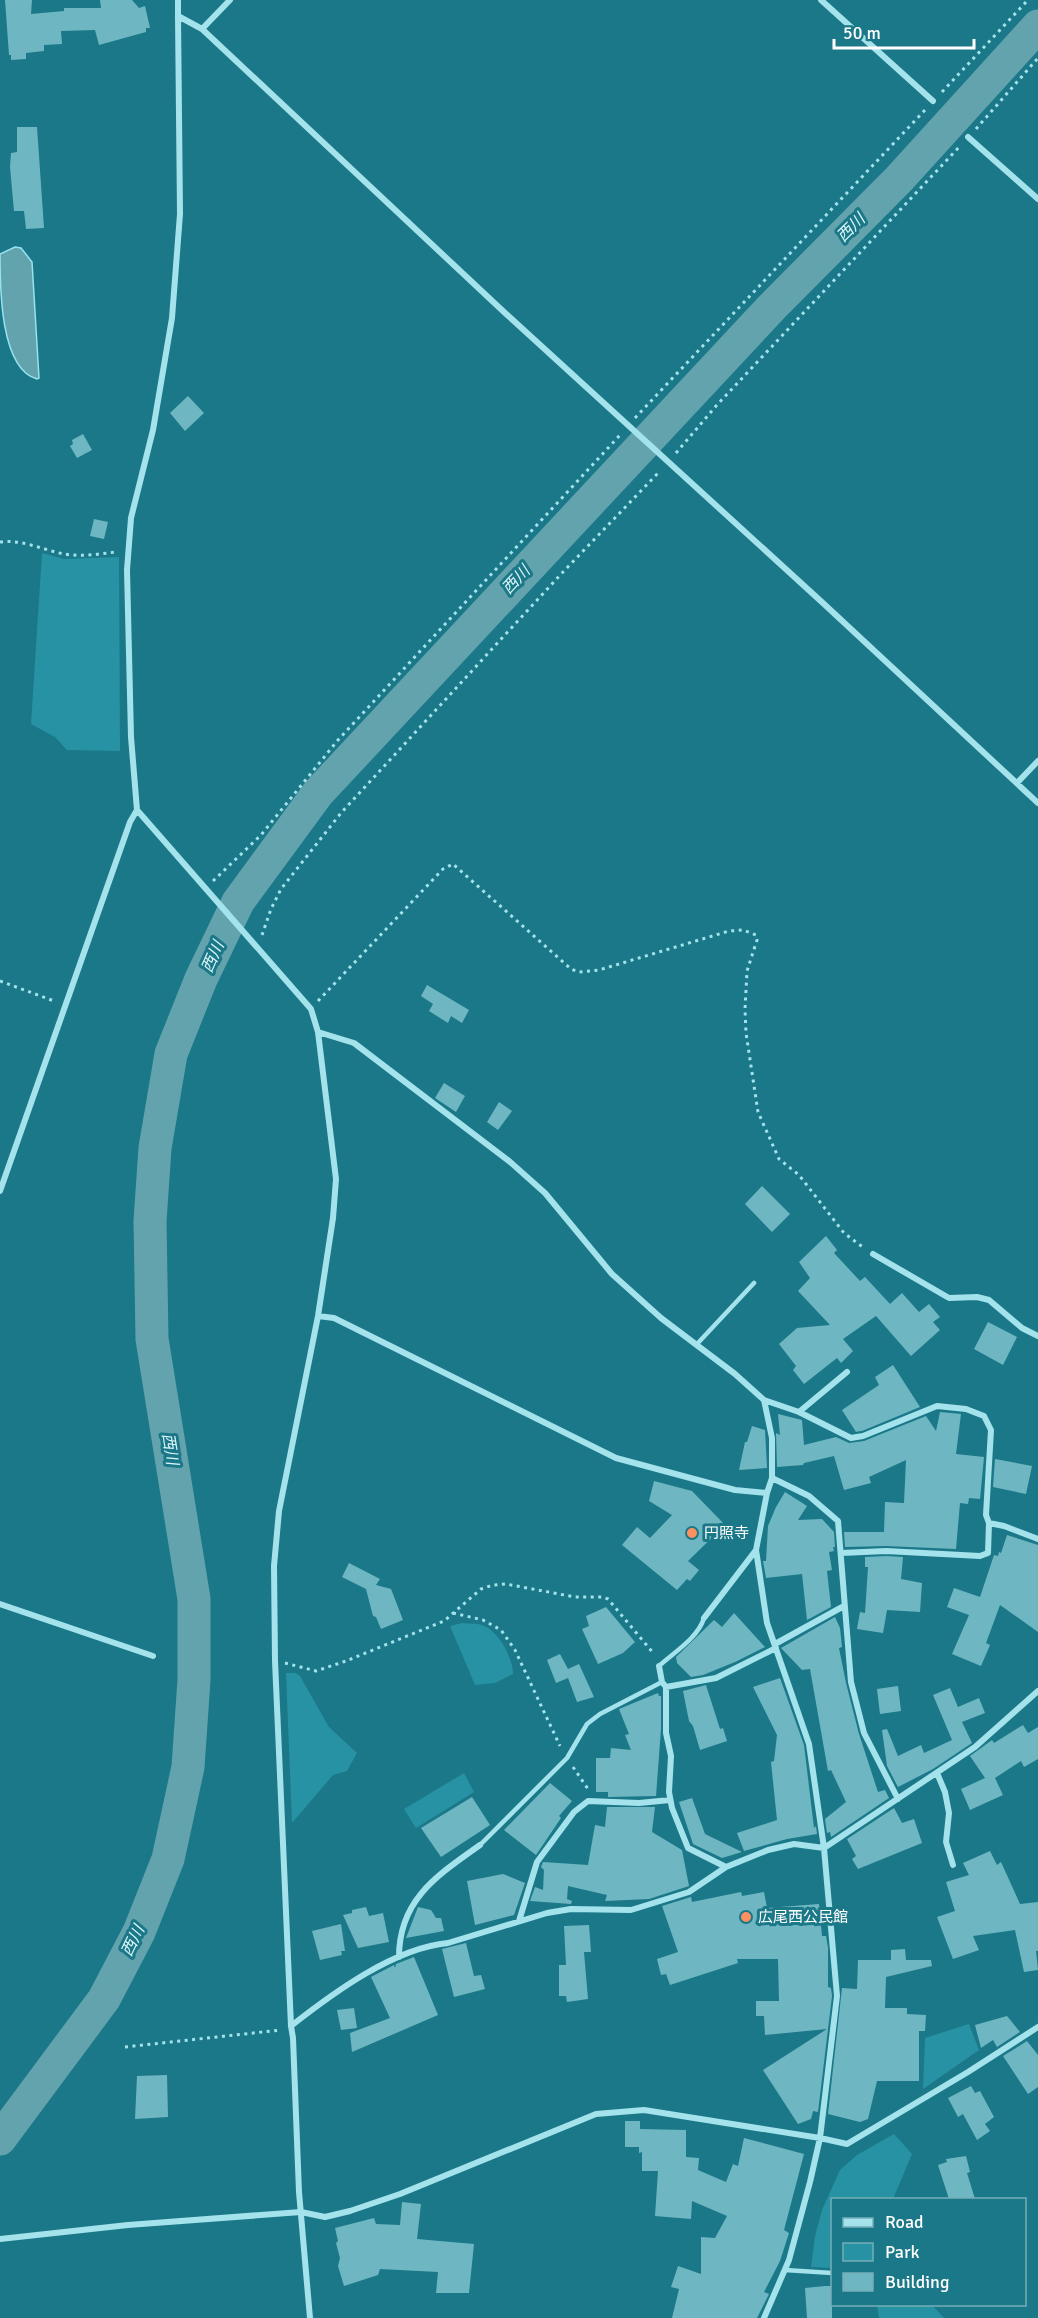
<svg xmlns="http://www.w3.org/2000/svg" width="1038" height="2318" viewBox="0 0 1038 2318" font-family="Signika,'Noto Sans JP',sans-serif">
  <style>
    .green { fill: #2792a3 }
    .water { fill: #63a3ad; stroke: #97e3ee; stroke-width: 1.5 }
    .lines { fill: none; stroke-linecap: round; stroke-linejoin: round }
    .river { stroke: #63a3ad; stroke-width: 33 }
    .building { fill: #6eb7c2 }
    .path { stroke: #a4e2ec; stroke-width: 3; stroke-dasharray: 3 4.5; stroke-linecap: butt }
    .lane { stroke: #a4e2ec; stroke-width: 4.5 }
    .street { stroke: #a4e2ec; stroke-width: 6 }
    .poi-dot { fill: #fd8f61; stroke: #1b7888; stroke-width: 2 }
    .labels { text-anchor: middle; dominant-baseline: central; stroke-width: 6; stroke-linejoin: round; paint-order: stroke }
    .poi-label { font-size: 15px; fill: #fff; stroke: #1b7888; text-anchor: start }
    .water-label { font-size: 16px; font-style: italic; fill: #dbf6fa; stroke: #1b7888 }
  </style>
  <rect width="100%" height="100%" fill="#1b7888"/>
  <path class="green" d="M42,553L64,559L119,557L120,751L67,750L55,737L31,724Z
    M462,1623C469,1624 476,1623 482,1625C499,1631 513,1658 513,1674L495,1683L475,1685L450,1626Z
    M286,1673H295L300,1676L329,1727L357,1753L347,1771L333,1775L292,1823Z
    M464,1773L474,1792L416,1828L404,1809Z
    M969,2024L979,2050L923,2089L925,2038Z
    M894,2134L912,2154L893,2199L832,2200V2268L811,2267L815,2236L822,2210L840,2170L857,2155Z
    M877,2305H932L944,2318H879Z"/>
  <path class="water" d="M15,247L21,248L32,262L39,378L37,379C0,369 0,287 0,254Z"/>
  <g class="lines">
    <path class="river" d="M0,2139L104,1999L139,1932L168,1859L188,1767L194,1680V1599L152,1339L150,1221L155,1148L171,1054L201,979L238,902L318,793L771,308L899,179L1038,26"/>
  </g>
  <path class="building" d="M5,0H32L31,14L64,11V8H101L100,0H132L139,8L145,6L150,28H146V32L99,45L95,30L61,31L62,44L44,45V51L26,53V59L11,60V55H9Z
    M17,127H37L44,228L26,229L24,211H14L10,167L11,153L17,152Z
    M188,396L204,413L185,431L170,413Z
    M83,434L92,450L77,458L70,446L73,444L72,440Z
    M94,519L108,522L104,539L90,536Z
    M427,985L469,1010L462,1023L451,1016L448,1023L429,1011L433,1004L421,996Z
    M444,1083L465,1096L456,1112L435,1098Z
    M499,1102L512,1111L498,1130L487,1122Z
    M762,1186L790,1214L772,1232L745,1204Z
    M826,1236L837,1250L834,1253L860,1281L865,1277L890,1304L902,1293L919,1312L929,1304L940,1317L933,1322L940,1330L911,1356L876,1316L843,1339L853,1351L841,1363L837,1358L804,1384L793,1370L796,1366L779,1344L797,1328L830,1325L798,1291L810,1278L799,1262Z
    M988,1322L1017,1337L1003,1365L974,1349Z
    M893,1365L920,1407L862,1431L853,1432H856L842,1410L879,1385L875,1377Z
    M940,1412L961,1414L956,1454L984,1457L980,1499L969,1498L968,1504L960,1503L956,1549L886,1546L845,1547L844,1532H884L885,1502L904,1503L906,1460L869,1477L871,1483L844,1490L834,1456L804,1463L803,1465L777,1467L776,1433L780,1435L778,1414L802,1420L804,1445L836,1437L849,1443L864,1441L926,1416L936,1431Z
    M752,1426L765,1430L767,1468L739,1470L745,1442H747Z
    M995,1459L1032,1466L1026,1494L993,1487Z
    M654,1481L692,1491L725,1525L688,1561L699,1570L690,1581L687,1579L677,1590L622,1545L637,1527L650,1538L672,1515L649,1501Z
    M785,1492L807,1506L798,1520L822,1519L834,1532L835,1547H833L834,1551L829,1552L832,1570L827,1571L831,1607L807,1620L802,1574L766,1578L763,1561H766L768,1526L776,1507Z
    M1007,1535L1038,1545V1632L1000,1605L986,1643L990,1645L981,1666L952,1654L969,1615L947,1607L954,1588L980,1597L994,1555L998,1556L999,1552L1001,1553Z
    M886,1556L903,1557L901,1579L922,1583L920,1612L887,1610L883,1633L857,1629L860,1612L865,1613L868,1567H865V1557Z
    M349,1563L380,1579L376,1585L391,1589L403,1620L381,1629L376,1617L373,1616L366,1589L342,1577Z
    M606,1607L635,1642L623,1653L598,1664L582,1629L589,1626L586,1616Z
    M734,1613L765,1647L735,1662L703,1675L691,1677L677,1663L676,1657L714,1620L722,1627Z
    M835,1617L840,1628L842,1647L839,1648L846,1683L859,1734L878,1792L885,1790L889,1798L831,1837L830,1832L827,1833L825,1819L846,1802L831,1770L828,1771L810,1669L802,1670L781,1648Z
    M560,1654L568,1669L579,1664L594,1697L577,1702L568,1678L556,1683L547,1660Z
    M780,1678L804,1745L814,1828L816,1826L817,1834L787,1839L744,1851L737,1833L777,1820L771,1762L774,1761L777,1735L753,1687Z
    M706,1685L720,1729L723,1728L727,1741L700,1750L693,1726L689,1721L683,1691Z
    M898,1686L901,1711L880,1714L877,1689Z
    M950,1688L958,1707L979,1698L985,1713L962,1722L972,1743L933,1769L898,1787L887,1766L882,1730L887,1729L898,1756L921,1745L924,1753L952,1740L933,1695Z
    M658,1693L659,1696H661V1729L656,1796L608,1797V1792H596V1758H610L611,1748L631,1750L625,1735L629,1734L619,1709Z
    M1023,1725L1028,1733L1038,1727V1759L1024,1767L1021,1761L995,1778L1003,1795L970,1810L961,1789L985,1778L970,1756L992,1740L994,1743Z
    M550,1783L572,1801L559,1816L561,1818L536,1855L504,1830Z
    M472,1797L490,1825L441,1857L421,1828Z
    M692,1798L705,1834L742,1852L722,1858L693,1844L679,1802Z
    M607,1807H655L652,1832L682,1850L689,1886L649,1899L605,1901L607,1895L568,1886L567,1899L572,1901L571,1904L530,1901L535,1887L543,1890L544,1870L541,1867L543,1862L588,1865L595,1825L605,1827Z
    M894,1808L902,1823L914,1819L922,1843L858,1869L852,1859L856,1856L847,1839Z
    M990,1851L997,1865L1001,1862L1020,1904L1038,1902V1951H1036L1038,1970L1024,1972L1015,1930L973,1936L979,1950L953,1959L937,1917L955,1911L946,1882L969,1875L963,1863Z
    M503,1874L525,1883L514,1915L475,1925L467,1881Z
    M741,1892L742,1896L764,1892L767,1908L819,1904L822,1936H826L828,1948V1987L831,1988L832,1996L818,2112L813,2111L811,2119L798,2124L763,2070L827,2029L765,2035L764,2016H756V2001H779L778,1959H737L738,1963L670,1985L666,1974L661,1975L657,1959L678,1952L662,1906L691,1897L692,1902Z
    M366,1907L369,1916L383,1913L389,1942L358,1948L343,1915L352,1913V1910Z
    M418,1907L431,1910L436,1918H441L444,1931L406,1938Z
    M341,1924L345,1951H341L342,1955L320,1960L312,1931Z
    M589,1925L591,1952H584L588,1999L567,2002L566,1996H559V1965H566L564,1926Z
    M466,1943L474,1976L481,1975L485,1989L454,1997L442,1949Z
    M905,1949L906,1960H931L932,1966L886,1977L885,2008H907V2014L926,2015L925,2031H919V2081H877L868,2119L860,2122L828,2114L842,1988L857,1989L858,1960H891V1950Z
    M414,1957L438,2015L352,2052L350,2033L390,2018L371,1977L394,1965L395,1968L396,1964Z
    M354,2008L357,2028L341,2030L337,2010Z
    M1007,2016L1020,2032L997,2047L993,2040L981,2048L975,2025Z
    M1027,2041L1038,2055V2087L1028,2094L1003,2056Z
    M167,2075L168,2117L135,2119L137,2076Z
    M971,2086L975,2093L980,2091L994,2117L985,2124L990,2131L977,2140L963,2114L958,2117L948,2098Z
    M625,2121H640V2129L686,2130V2157L699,2158L698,2170L726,2182L733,2164L738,2166L744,2138L804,2154L784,2230L789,2233L780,2261L764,2292L769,2294L757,2318H672L679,2289L671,2287L678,2266L701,2274V2237L715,2238L727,2216L692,2201L691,2219L655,2216L658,2171H642V2152L639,2153V2147H625Z
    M966,2156L970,2172L967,2173L975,2199H949L938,2165L947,2162L946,2159Z
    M402,2202L421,2204L417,2239L474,2244L469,2293H436L438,2272L380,2269L378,2275L344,2286L338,2266L340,2258L336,2243L338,2241L335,2228L374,2218L376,2224L400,2225Z
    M825,2286H832V2318H807L805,2288Z"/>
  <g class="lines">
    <path class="path" d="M942,92L1028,0
      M976,129L1038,58
      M635,418L925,110
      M676,453L716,406L961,145
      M0,542C22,539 43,550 64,554C82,557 99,554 116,552
      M213,881L261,835L338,740L621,434
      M262,935L271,909L281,889L341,813L562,573L660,471
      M0,981L54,1001
      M318,1001L443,869L453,864L571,969L579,972L599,970L729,931L743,930L756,935L757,940L747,971L745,1009L746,1033L758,1112L779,1159L799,1175L844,1233L864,1248
      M453,1613L483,1620L501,1630L515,1650L560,1746
      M285,1663L316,1671L346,1661L444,1621L481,1589L493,1585L506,1584L575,1597H602L608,1599L654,1654
      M573,1767L588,1789
      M125,2047L281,2030"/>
    <path class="lane" d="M697,1344L754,1283
      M659,1666C673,1653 698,1638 704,1618
      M480,1845L567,1758L587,1724L600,1714L662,1682
      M785,2270L832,2273"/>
    <path class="street" d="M178,0V16L202,29L504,312L824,604L1038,803
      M821,0L933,101
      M202,29L230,0
      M968,137L1038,199
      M1017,783L1038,761
      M137,810L311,1009L318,1032L336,1179L333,1218L318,1316L279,1511L274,1566L275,1661L291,2026L293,2038L299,2192L310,2318
      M318,1032L354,1043L509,1161L545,1193L612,1274L661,1318L735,1374L764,1400L772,1438V1478L767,1493L756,1550L767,1623L809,1744L824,1848L837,1996L820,2138L810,2182L789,2260L764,2318
      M0,1191L130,822L137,810L131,737L127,570L131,518L153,430L172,318L180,214L178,16
      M873,1254L949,1298L977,1297L989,1300L1022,1328L1038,1336
      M318,1316L334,1318L616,1458L735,1490L767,1493
      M764,1400L799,1412L851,1438L863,1436L937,1406L966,1409L984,1416L991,1430L986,1515L989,1523L1004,1526L1038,1539
      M799,1412L847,1372
      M772,1478L809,1496L838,1521L851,1682L864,1733L898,1799
      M841,1553L886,1551L980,1556L988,1553L989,1523
      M0,1604L153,1656
      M704,1618L756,1550
      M775,1644L844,1606
      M659,1666L662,1682L666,1687V1733L671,1756L669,1792L672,1808L688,1848L726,1867
      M666,1687L716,1678L776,1648
      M937,1773L945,1792L949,1813L946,1842L953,1865
      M519,1921L537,1862L574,1812L588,1801L639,1803L670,1800
      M399,1957C399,1899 438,1875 480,1845
      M291,2026C333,1993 394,1948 448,1943L547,1913L571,1909L631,1910L689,1892L726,1867L768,1850L794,1844L824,1848L975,1747L1038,1691
      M0,2239L128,2225L301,2212L325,2217L350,2211L400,2194L596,2114L644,2110L820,2138L847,2144L968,2072L1038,2027"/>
  </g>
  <g class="poi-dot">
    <circle cx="692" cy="1533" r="6"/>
    <circle cx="746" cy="1917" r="6"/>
  </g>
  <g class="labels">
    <g class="poi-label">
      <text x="704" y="1533">円照寺</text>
      <text x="758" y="1917">広尾西公民館</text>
    </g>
    <g class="water-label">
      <text transform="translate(851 228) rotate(-45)">西川</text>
      <text transform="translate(516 580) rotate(-47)">西川</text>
      <text transform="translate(213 957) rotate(-66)">西川</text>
      <text transform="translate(170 1449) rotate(81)">西川</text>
      <text transform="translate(133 1941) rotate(-64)">西川</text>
    </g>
  </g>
  <rect x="831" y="2198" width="195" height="108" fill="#1b7888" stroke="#76aeb8" stroke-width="1.5"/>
  <rect x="843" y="2218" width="30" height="9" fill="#a4e2ec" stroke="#76aeb8" stroke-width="1.5"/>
  <text x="885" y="2228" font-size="18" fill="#ffffff">Road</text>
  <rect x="843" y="2243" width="30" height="18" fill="#2792a3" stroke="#76aeb8" stroke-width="1.5"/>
  <text x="885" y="2258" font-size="18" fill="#ffffff">Park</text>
  <rect x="843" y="2273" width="30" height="18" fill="#6eb7c2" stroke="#76aeb8" stroke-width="1.5"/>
  <text x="885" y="2288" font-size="18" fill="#ffffff">Building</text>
  <path d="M834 39v9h140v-9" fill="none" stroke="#ffffff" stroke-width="3"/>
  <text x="843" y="39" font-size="18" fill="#ffffff" stroke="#1b7888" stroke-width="4.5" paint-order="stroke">50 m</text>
</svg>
